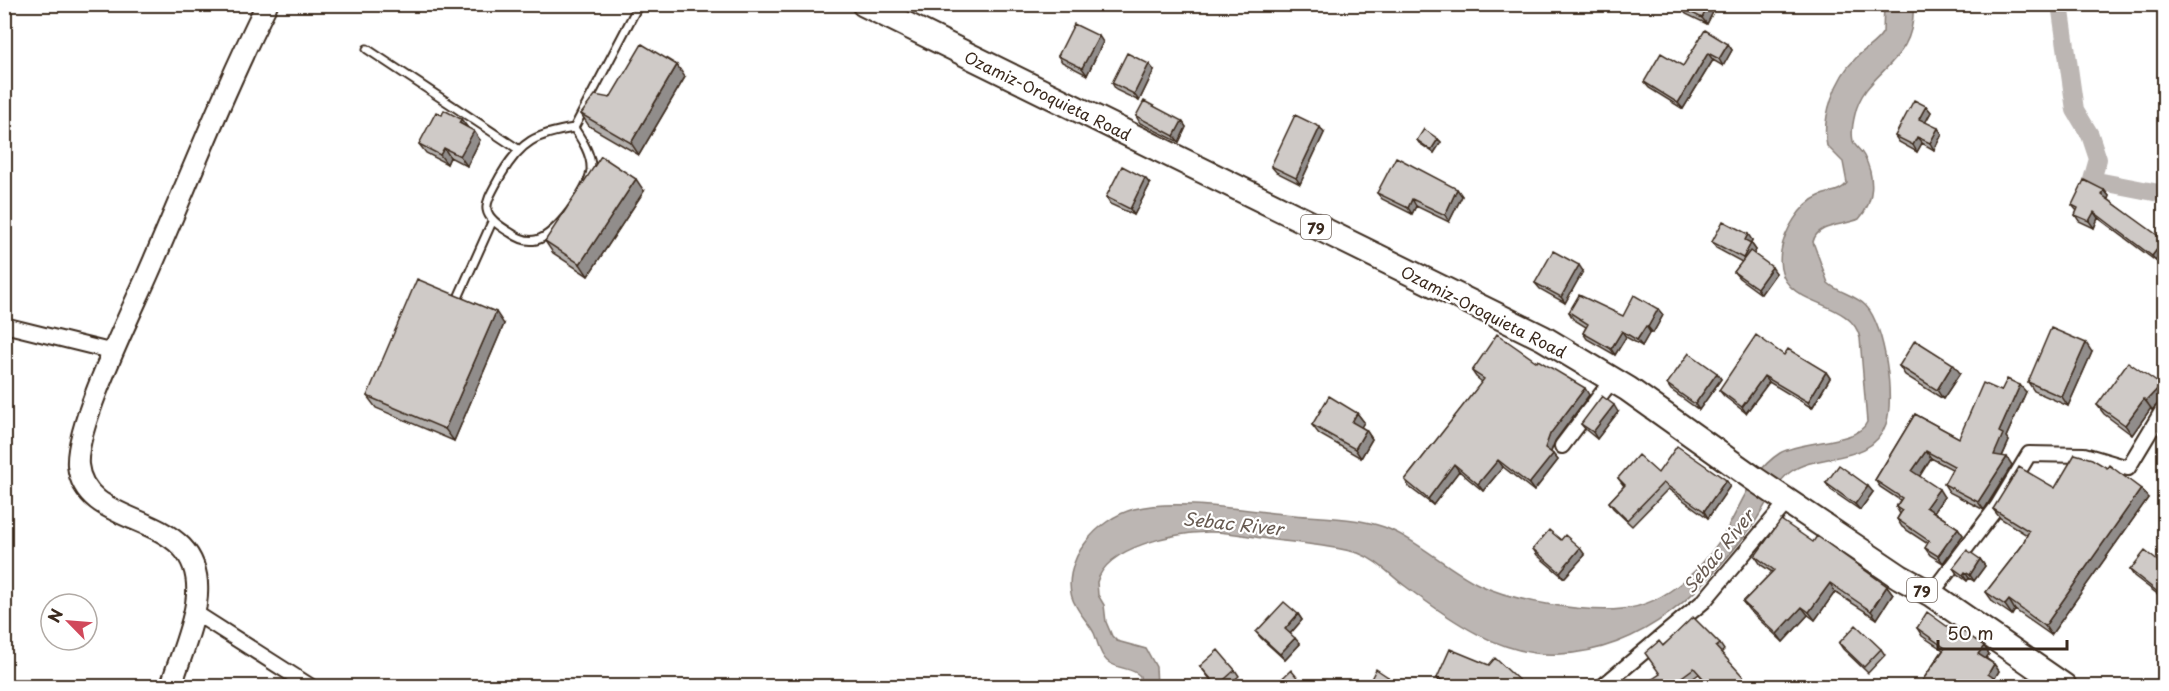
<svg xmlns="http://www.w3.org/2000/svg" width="2169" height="691" viewBox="0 0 2169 691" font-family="'Playpen Sans',sans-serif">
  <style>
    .water { fill: #bcb6b3; stroke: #887e77; stroke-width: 1.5 }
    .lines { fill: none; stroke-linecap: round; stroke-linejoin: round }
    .canal { stroke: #bcb6b3; stroke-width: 18 }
    .lane-casing { stroke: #3b2a1e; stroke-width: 11 }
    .street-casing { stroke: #3b2a1e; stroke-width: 18 }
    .secondary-casing { stroke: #3b2a1e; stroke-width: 24 }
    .highway-casing { stroke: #3b2a1e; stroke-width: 28 }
    .lane { stroke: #fff; stroke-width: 7 }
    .street { stroke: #fff; stroke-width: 14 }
    .secondary { stroke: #fff; stroke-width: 20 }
    .highway { stroke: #fff; stroke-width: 24 }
    .wall { fill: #b2aeab; stroke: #3b2a1e; stroke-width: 1.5 }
    .shaded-wall { fill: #918d8b; stroke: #3b2a1e; stroke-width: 1.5 }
    .building { fill: #cfcac7; stroke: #3b2a1e; stroke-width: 1.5 }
    .labels { text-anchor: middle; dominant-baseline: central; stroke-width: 4.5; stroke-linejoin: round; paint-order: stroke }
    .shield { fill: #fff; stroke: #766a62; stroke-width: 1.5 }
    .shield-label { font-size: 15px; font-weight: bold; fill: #3b2a1e }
    .street-label { font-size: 16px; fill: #3b2a1e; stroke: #fff }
    .water-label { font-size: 18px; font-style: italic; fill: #685b52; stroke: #fff }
  </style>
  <rect width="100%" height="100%" fill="#fff"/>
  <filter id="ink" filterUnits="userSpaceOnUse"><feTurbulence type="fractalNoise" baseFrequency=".0167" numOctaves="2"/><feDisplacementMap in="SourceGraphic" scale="12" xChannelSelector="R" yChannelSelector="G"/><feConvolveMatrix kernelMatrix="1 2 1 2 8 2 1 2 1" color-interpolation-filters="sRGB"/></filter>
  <g filter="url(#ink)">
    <path class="water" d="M1884,5H1913C1917,65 1865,69 1855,114C1853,122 1851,133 1853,141C1855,147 1861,150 1864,156C1875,177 1875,201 1859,219C1844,226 1817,223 1813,242L1828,283C1839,293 1856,295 1866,306C1885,326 1895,399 1886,424C1872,466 1817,451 1789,473C1774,485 1764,509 1753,525C1704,590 1646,650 1560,654C1502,658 1449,619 1405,586C1389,574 1377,560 1358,553C1328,545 1297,543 1267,539C1248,536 1227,531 1208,532C1175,533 1107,546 1097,582L1098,595L1104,605L1106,622L1112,636L1117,641L1146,649L1156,667L1157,686H1141L1140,676C1132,667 1118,670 1107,661C1099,654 1098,642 1094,633C1089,623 1081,616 1076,606C1064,587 1072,559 1086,542C1097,527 1115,514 1134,509C1177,498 1248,511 1294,515C1323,518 1355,517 1384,527C1418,540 1447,569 1480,585C1513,601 1585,613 1622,609C1667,605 1707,565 1728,527C1743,501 1753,470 1780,453C1802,440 1858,444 1867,422L1860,338C1850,294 1771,311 1781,251C1784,232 1800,204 1819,196C1829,191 1840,193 1847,183L1843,162L1827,146C1821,118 1835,78 1856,58C1865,48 1876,44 1883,32Z"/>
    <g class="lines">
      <path class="canal" d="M2060,4L2075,110L2090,135L2098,159L2092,180L2164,194"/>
      <g class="lane-casing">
        <path id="lane" d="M367,49L518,149
          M574,128C582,140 592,155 591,170C589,189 556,236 536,240C527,242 518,238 511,233C477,213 484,206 501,175C521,141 536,134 574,128Z
          M574,128L639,4
          M457,300L492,222"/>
      </g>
      <g class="street-casing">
        <path id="street" d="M4,325L114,352
          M1562,446L1612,380
          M1931,594L1997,507L2029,454L2084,455L2128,468L2164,408
          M194,612L310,686
          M1603,686L1704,601L1788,501"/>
      </g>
      <g class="secondary-casing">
        <path id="secondary" d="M171,686C179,660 192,631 196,604C211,505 85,536 78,465C75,426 130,315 148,274C187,185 223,92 267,4"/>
      </g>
      <g class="highway-casing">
        <path id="highway" d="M864,4L1543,338L1628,389L1753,478L1900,577L1931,594L2064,686"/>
      </g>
      <use href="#lane" class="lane"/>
      <use href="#street" class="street"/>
      <use href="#secondary" class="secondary"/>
      <use href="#highway" class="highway"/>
    </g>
    <path class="wall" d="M1682,8L1714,10L1707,24L1686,14Z
      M1103,42L1087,75L1062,62L1058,56Z
      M1728,44L1732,50L1723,66L1713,60L1683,109L1649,88L1644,82L1683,66Z
      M1154,70L1139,101L1116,90L1112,83Z
      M685,77L639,155L589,126L581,114L610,98Z
      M1926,106L1931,112L1925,122L1942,134L1934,150L1922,143L1917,152L1899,142L1895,136Z
      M442,115L461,119L467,127L480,140L467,166L450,157L447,164L426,153L419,144Z
      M1136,116L1182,121L1186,127L1179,142L1140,123Z
      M1324,133L1300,184L1276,172L1271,166Z
      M1438,139L1441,142L1434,153L1419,143L1417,140Z
      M1145,178L1150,184L1134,215L1110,204L1106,197Z
      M1457,189L1462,196L1449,222L1416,206L1412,214L1382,199L1377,193Z
      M2104,190L2109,196L2108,199L2164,242V251L2157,262L2098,218L2094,228L2079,221L2075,215L2077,211L2072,205Z
      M644,191L588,276L553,253L545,241Z
      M1752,240L1751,243L1756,250L1753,254L1776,273L1761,294L1739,278L1734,272L1742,262L1716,248L1712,242Z
      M1583,271L1565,303L1540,289L1535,283Z
      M1658,309L1663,315L1653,333L1650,332L1642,346L1626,337L1615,355L1587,339L1583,333L1586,327L1573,319L1569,312L1623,316Z
      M504,324L454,441L376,408L367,396Z
      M2092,352L2068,406L2034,391L2028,382Z
      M1784,355L1826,372L1830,378L1812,408L1769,382L1746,413L1724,396L1719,390Z
      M1537,362L1589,395L1555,441L1551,452L1558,460L1534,491L1503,467L1483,491L1459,471L1433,505L1409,487L1405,480L1482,382L1476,377L1472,371Z
      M1899,366L1960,373L1943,399L1905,375Z
      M1717,373L1721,379L1699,410L1671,390L1667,384Z
      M2161,385L2164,390V397L2152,410L2151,408L2132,435L2104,414L2097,405Z
      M2026,392L2006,437L2009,441L2002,457L2012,465L1984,510L1949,492L1944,484L1952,469L1931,458L1919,476L1944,497L1934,512L1958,528L1963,535L1943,563L1930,555L1925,548L1928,544L1902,527L1897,519L1900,514L1896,507L1900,500L1880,487L1875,480L1915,414L1959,438Z
      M1618,412L1597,439L1586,430L1581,424Z
      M1357,413L1364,422L1361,427L1366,430L1372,439L1361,458L1319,434L1312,425Z
      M1658,473L1726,480L1730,486L1708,518L1668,489L1632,526L1613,508L1609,502L1624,486L1618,478Z
      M1826,483L1873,492L1860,510L1831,490Z
      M2055,488L2148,498L2051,635L2015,610L2012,615L1993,602L1986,592L2021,547L2027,535L2000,518L1993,509Z
      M1561,540L1585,555L1564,578L1537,555L1533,549Z
      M1813,542L1887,586L1893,594L1877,619L1835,592L1815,620L1808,615L1783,642L1749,610L1743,602L1772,572L1761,565L1755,556Z
      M1980,559L1985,566L1974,581L1969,578L1967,581L1957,574L1953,568Z
      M2164,566V599L2134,576L2130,570Z
      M1298,614L1302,620L1290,634L1300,644L1285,660L1261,638L1256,632Z
      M1917,628L1955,632L1989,654L1986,658L1994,664L1999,671L1995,678L2007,687H1922L1920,684L1943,650L1922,636Z
      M1839,643L1881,649L1885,655L1868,673L1843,649Z
      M1720,644L1724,650L1721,653L1751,687H1710L1699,674L1681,687H1655L1660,674L1663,646Z
      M1489,665L1526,687H1443L1437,678Z
      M1200,666L1235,670L1239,676L1227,687H1216Z"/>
    <path class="shaded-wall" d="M1709,4H1710L1714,10L1707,24L1702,18Z
      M1099,36L1103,42L1087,75L1082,68Z
      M1728,44L1732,50L1723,66L1719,59Z
      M1708,53L1713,60L1683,109L1678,103Z
      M1149,64L1154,70L1139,101L1134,94Z
      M677,65L685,77L639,155L631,143Z
      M1926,106L1931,112L1924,125L1919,119Z
      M461,119L468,128L459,123Z
      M1182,121L1186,127L1179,142L1174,136Z
      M1320,127L1324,133L1300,184L1296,178Z
      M1938,128L1942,134L1934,150L1930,143Z
      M474,131L480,140L467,166L460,156Z
      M1917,137L1922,143L1917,152L1913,145Z
      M1438,139L1441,142L1434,153L1431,150Z
      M444,148L450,157L447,164L440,155Z
      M1145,178L1150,184L1134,215L1130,209Z
      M636,179L644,191L588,276L580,264Z
      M1457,189L1462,196L1449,222L1445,215Z
      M2104,190L2109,196L2107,201L2102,195Z
      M1412,199L1416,206L1412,214L1408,208Z
      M2094,212L2098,218L2094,228L2089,221Z
      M1748,234L1752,240L1749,246L1745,240Z
      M2164,240V251L2157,262L2152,256Z
      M1751,243L1756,250L1748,265L1743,258Z
      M1579,265L1583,271L1565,303L1561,297Z
      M1772,267L1776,273L1761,294L1757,288Z
      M1658,309L1663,315L1653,333L1648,327Z
      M496,312L504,324L454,441L445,429Z
      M1646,326L1650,332L1642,346L1637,340Z
      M1622,331L1626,337L1615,355L1611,349Z
      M2086,343L2092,352L2068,406L2062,397Z
      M1953,364L1960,373L1943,399L1937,390Z
      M1826,372L1830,378L1812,408L1808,402Z
      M1717,373L1721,379L1699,410L1695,404Z
      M1764,376L1769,382L1746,413L1742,407Z
      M2020,385L2026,392L2006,437L2009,441L1999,463L1994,455L1999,432Z
      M2161,385L2164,390V397L2152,410L2146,401Z
      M1585,388L1589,395L1555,441L1550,454L1545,448L1550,434Z
      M2144,399L2151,408L2132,435L2125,425Z
      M1614,405L1618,412L1597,439L1593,432Z
      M1357,413L1364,422L1359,431L1352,422Z
      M1366,430L1372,439L1361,458L1355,449Z
      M1926,451L1931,458L1918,479L1912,471Z
      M1553,454L1558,460L1534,491L1529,484Z
      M2007,457L2012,465L1984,510L1978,502Z
      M1498,460L1503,467L1483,491L1478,484Z
      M1454,464L1459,471L1433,505L1428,499Z
      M1726,480L1730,486L1708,518L1704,511Z
      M1868,486L1873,492L1860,510L1855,504Z
      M1939,489L1944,497L1932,514L1926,507Z
      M2141,489L2148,498L2051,635L2045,626Z
      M1958,528L1963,535L1943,563L1938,556Z
      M1580,548L1585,555L1564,578L1560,572Z
      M1980,559L1985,566L1974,581L1970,575Z
      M1965,572L1969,578L1967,581L1963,575Z
      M1830,583L1835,592L1815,620L1809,612Z
      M1887,586L1893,594L1877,619L1871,611Z
      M2009,600L2015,610L2012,615L2005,605Z
      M1802,607L1808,615L1783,642L1777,634Z
      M1298,614L1302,620L1289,635L1285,629Z
      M1295,638L1300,644L1285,660L1280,654Z
      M1984,646L1989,654L1984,661L1978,654Z
      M1994,664L1999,671L1993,681L1988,674Z
      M1388,677L1393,683L1391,687H1383Z
      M1458,680L1462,687H1455Z"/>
    <path class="building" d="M1684,4H1709L1702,18L1682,8Z
      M1074,24L1099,36L1082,68L1058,56Z
      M1705,30L1728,44L1719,59L1708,53L1678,103L1644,82L1661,53L1683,66Z
      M642,44L677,65L631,143L581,114L595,95L610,98Z
      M1127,53L1149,64L1134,94L1112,83Z
      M1914,100L1926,106L1919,119L1938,128L1930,143L1917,137L1913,145L1895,136Z
      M1144,101L1182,121L1174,136L1136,116Z
      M444,110L461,119L459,123L474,131L460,156L444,148L440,155L419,144L436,112L442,115Z
      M1295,115L1320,127L1296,178L1271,166Z
      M1424,129L1438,139L1431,150L1417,140Z
      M601,156L636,179L580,264L545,241Z
      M1396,157L1457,189L1445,215L1412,199L1408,208L1377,193Z
      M1122,166L1145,178L1130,209L1106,197Z
      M2084,180L2104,190L2102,195L2164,240L2152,256L2094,212L2089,221L2075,215L2078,208L2072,205Z
      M1723,221L1748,234L1745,240L1751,243L1743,258L1712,242Z
      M1553,251L1579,265L1561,297L1535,283Z
      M1750,251L1772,267L1757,288L1734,272Z
      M417,279L496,312L445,429L367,396Z
      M1579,295L1623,316L1634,295L1658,309L1648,327L1646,326L1637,340L1622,331L1611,349L1583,333L1588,324L1569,312Z
      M2051,328L2086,343L2062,397L2028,382Z
      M1497,334L1537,362L1538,360L1585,388L1550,434L1545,448L1553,454L1529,484L1498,460L1478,484L1454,464L1428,499L1405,480L1484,379L1472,371Z
      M1756,335L1784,355L1788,349L1826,372L1808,402L1764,376L1742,407L1719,390Z
      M1915,340L1953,364L1937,390L1899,366Z
      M1689,353L1717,373L1695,404L1667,384Z
      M2128,362L2161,385L2146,401L2144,399L2125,425L2097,405Z
      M2007,379L2020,385L1999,432L2003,434L1994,455L2007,457L1978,502L1944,484L1954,466L1926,451L1912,471L1939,489L1926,507L1958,528L1938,556L1925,548L1929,541L1897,519L1902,511L1896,507L1902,498L1875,480L1915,414L1959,438L1983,383L2001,391Z
      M1329,396L1357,413L1352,422L1366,430L1355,449L1312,425Z
      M1602,396L1614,405L1593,432L1581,424Z
      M1677,446L1726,480L1704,511L1663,483L1627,520L1609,502L1625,485L1618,478L1638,455L1658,473Z
      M2075,454L2092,459L2107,468L2109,465L2141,489L2045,626L2009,600L2005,605L1986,592L2021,547L2029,531L1993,509L2019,467L2055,488Z
      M1839,465L1868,486L1855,504L1826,483Z
      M1781,520L1813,542L1817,536L1887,586L1871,611L1830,583L1809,612L1802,607L1777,634L1743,602L1774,570L1755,556Z
      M1549,530L1561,540L1565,535L1580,548L1560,572L1533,549Z
      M1967,550L1980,559L1970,575L1965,572L1963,575L1953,568Z
      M2145,551L2164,566V597L2130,570Z
      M1284,602L1298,614L1285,629L1295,638L1280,654L1256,632Z
      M1927,612L1955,632L1958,628L1984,646L1978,654L1994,664L1988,674L2007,687H1924L1920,684L1945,648L1917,628Z
      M1693,617L1720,644L1716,647L1750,684L1747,687H1711L1694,668L1668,687H1655L1651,680L1660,674L1645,653L1659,641L1663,646Z
      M1856,625L1881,649L1864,667L1839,643Z
      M1450,649L1489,665L1495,658L1526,687H1465L1458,680L1455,686L1437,678Z
      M1218,650L1235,670L1217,686L1200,666Z
      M1376,669L1388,677L1383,687H1377L1369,683Z
      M1291,670L1305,687H1273Z
      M1841,682L1848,687H1838Z"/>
  </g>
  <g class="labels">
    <g class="shield">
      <rect x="1301" y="215" width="30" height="24" rx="4.5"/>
      <rect x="1907" y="578" width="30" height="24" rx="4.5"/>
    </g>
    <g class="shield-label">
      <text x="1316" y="227">79</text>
      <text x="1922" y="590">79</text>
    </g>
    <g class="street-label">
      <text transform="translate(1048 95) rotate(26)">Ozamiz-Oroquieta Road</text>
      <text transform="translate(1484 311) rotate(27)">Ozamiz-Oroquieta Road</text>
    </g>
    <g class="water-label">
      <text transform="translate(1233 523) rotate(6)">Sebac River</text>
      <text transform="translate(1718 551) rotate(-51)">Sebac River</text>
    </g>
  </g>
  <rect width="2169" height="691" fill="none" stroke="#fff" stroke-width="24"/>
  <rect x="12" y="12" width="2145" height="667" fill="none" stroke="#3b2a1e" stroke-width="2" filter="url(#ink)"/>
  <g transform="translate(69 622) rotate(295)"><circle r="28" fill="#ffffff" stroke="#b1aaa5" stroke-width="1.5"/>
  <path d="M0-4.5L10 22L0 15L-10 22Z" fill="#d1495b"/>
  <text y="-9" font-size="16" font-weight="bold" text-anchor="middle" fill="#3b2a1e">N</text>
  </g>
  <path d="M1938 640v9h129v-9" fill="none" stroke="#3b2a1e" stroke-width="3"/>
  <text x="1947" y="640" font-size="18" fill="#3b2a1e" stroke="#ffffff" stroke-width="4.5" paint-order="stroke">50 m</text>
</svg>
